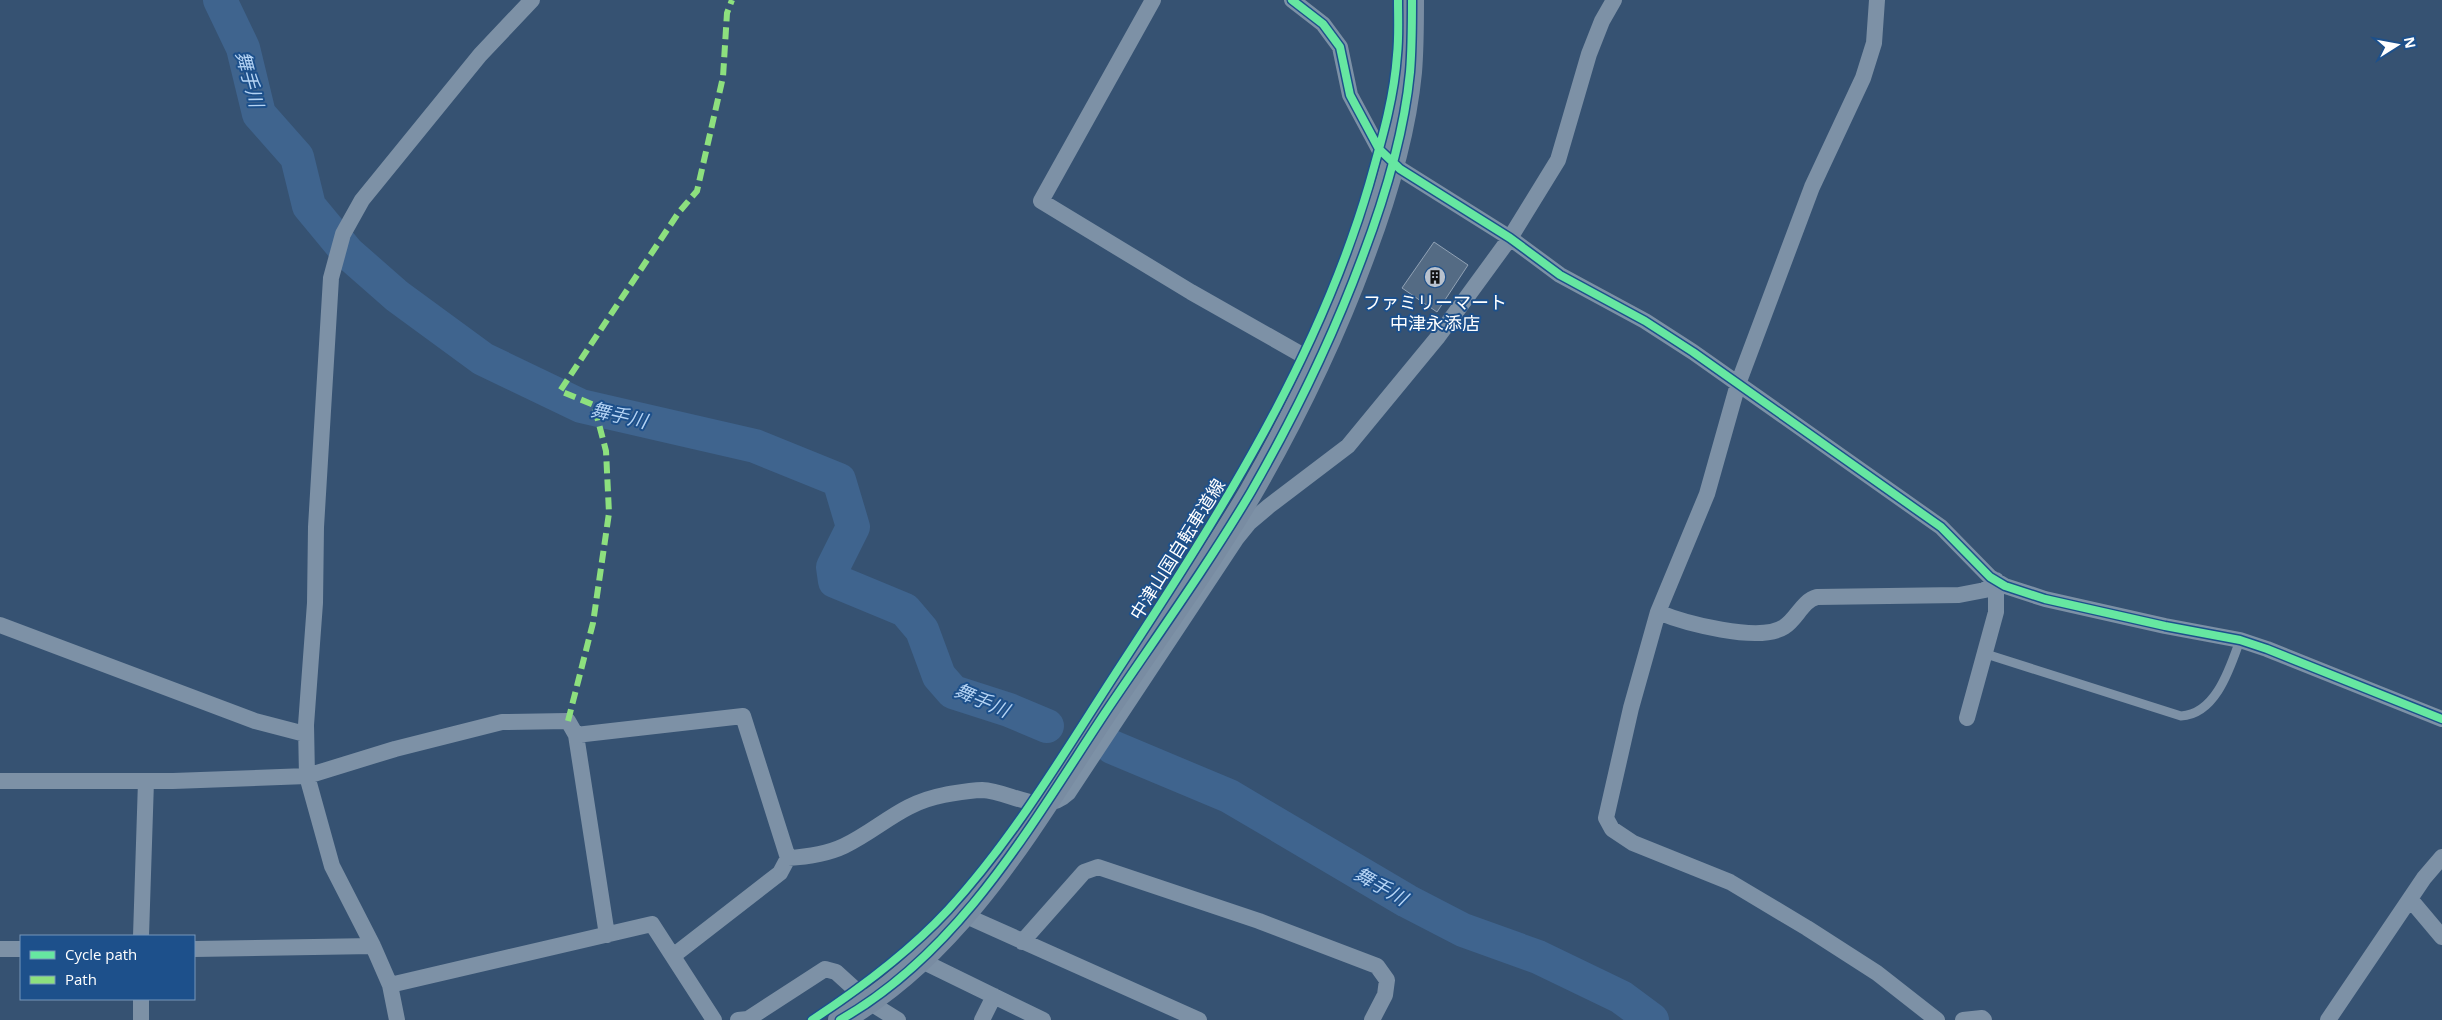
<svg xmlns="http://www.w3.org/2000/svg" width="2442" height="1020" viewBox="0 0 2442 1020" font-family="'Open Sans','Noto Sans JP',sans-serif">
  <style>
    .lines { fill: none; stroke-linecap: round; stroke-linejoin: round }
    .river { stroke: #3f648e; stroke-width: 34 }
    .building { fill: #546b84; stroke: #91a2b5 }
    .service { stroke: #7d91a6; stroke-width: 9 }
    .minor { stroke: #7d91a6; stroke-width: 16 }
    .secondary { stroke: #798ca2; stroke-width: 24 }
    .quiet { stroke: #8de07e; stroke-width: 6; stroke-dasharray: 12 6; stroke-linecap: butt }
    .cycleway-casing { stroke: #1d508b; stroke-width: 11 }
    .cycleway { stroke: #66e7a1; stroke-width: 8 }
    .labels { text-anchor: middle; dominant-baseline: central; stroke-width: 4; stroke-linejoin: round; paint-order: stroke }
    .poi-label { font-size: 18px; fill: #fff; stroke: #1d508b }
    .street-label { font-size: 18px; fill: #fff; stroke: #1d508b }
    .water-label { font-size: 19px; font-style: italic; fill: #b4d3f4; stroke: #1d508b }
  </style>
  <rect width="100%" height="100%" fill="#365272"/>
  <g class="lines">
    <path class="river" d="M220,0L243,48L259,114L297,157L309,206L348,253L397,296L483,359L581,406L755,446L839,480L853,527L833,567L835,581L905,610L922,630L939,676L953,692L1009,710L1047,726
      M1112,747L1229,796L1407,901L1463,930L1538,957L1621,997L1652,1020"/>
  </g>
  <path class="building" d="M1434,242L1468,265L1437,312L1402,288Z"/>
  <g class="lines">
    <path class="service" d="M1986,654L2181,716C2216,714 2230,668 2240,640"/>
    <path class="minor" d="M1153,0L1041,201L1191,292L1318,364
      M1292,0L1323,24L1340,47L1350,95L1379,149L1400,169L1510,238L1560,275L1645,321L1693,352L1941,527L1990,577L2005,586L2045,599L2165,626L2240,640L2267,649L2442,719
      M1877,0L1874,43L1863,78L1812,187L1738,384L1707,494L1658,612L1631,708L1606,818L1612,829L1633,843L1730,882L1807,928L1877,973L1937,1020
      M1658,612C1684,623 1759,643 1784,627C1797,619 1802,601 1817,597L1959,595L1985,590L1996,580V612L1967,718
      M0,625L255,721L305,734
      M576,735L743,716L788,858L780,873L673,956
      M0,781H173L307,776L395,749L502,722L568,721L576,735L607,935
      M788,858C806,857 827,854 844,846C881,828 901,803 944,795C956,793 970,790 982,790C1011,791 1042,818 1068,793L1236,539L1249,523L1269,506L1348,446L1437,338L1510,238L1558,160L1589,54L1602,21L1614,0
      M2410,899L2442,937
      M964,915L1199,1020
      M141,936L146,781
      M1022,942L1084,872L1098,867L1259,921L1377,966L1387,980L1385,995L1372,1020
      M0,949H21
      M194,949L373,946
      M920,960L1043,1020
      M390,985L652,924L714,1020
      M141,999V1020
      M397,1020L390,985L373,946L332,866L307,776L306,725L315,603L316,527L331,278L343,234L362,200L480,55L532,0
      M738,1020L748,1019L825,969L836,972L869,1002L898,1020
      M982,1020L994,996
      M1963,1020L1982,1018L1984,1020
      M2328,1020L2424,878L2442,857"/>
    <path class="secondary" d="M840,1020C960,952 1031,825 1105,713C1154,640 1206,568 1251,492C1294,417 1332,339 1362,258C1384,200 1404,135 1410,72C1412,48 1412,24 1412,0"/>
    <path class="quiet" d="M568,721L593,623L609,513L606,451L594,405L560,391L679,212L697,191L723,77L727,13L732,0"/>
    <g class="cycleway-casing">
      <path id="cycleway" d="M1292,0L1323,24L1340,47L1350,95L1379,149L1400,169L1510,238L1560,275L1645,321L1693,352L1941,527L1990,577L2005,586L2045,599L2165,626L2240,640L2267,649L2442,719
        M812,1020C861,988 908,953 948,910C1016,836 1068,746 1123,662C1221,512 1318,359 1369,185C1381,142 1394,99 1397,55C1399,37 1398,18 1398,0
        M840,1020C960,952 1031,825 1105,713C1154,640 1206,568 1251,492C1294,417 1332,339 1362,258C1384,200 1404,135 1410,72C1412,48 1412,24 1412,0"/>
    </g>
    <use href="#cycleway" class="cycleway"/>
  </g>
  <defs>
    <g id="building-disc" transform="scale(1.125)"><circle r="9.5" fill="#b9c2ce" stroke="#1d508b"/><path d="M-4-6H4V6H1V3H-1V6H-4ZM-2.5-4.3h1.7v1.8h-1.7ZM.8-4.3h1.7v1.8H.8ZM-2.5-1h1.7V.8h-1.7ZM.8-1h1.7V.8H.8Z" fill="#111"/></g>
  </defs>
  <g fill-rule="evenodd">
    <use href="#building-disc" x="1435" y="277"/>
  </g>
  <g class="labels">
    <g class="poi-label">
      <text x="1435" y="302">ファミリーマート<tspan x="1435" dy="21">中津永添店</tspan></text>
    </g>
    <g class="street-label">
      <text transform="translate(1177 549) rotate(-58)">中津山国自転車道線</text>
    </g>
    <g class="water-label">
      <text transform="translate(250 79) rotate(75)">舞手川</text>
      <text transform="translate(619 415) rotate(13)">舞手川</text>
      <text transform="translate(982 700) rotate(23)">舞手川</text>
      <text transform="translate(1381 886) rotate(30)">舞手川</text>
    </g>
  </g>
  <rect x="20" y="935" width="175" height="65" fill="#1d508b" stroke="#7796b9"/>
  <rect x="30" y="951" width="25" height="8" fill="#66e7a1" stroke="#7796b9"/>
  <text x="65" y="960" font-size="15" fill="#ffffff">Cycle path</text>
  <rect x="30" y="976" width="25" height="8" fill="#8de07e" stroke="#7796b9"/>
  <text x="65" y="985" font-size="15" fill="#ffffff">Path</text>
  <g transform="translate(2397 45) rotate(79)" stroke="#1d508b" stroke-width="4" paint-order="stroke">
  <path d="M0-4L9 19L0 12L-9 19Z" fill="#ffffff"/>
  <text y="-8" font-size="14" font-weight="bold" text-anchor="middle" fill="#ffffff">N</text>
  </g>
</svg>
